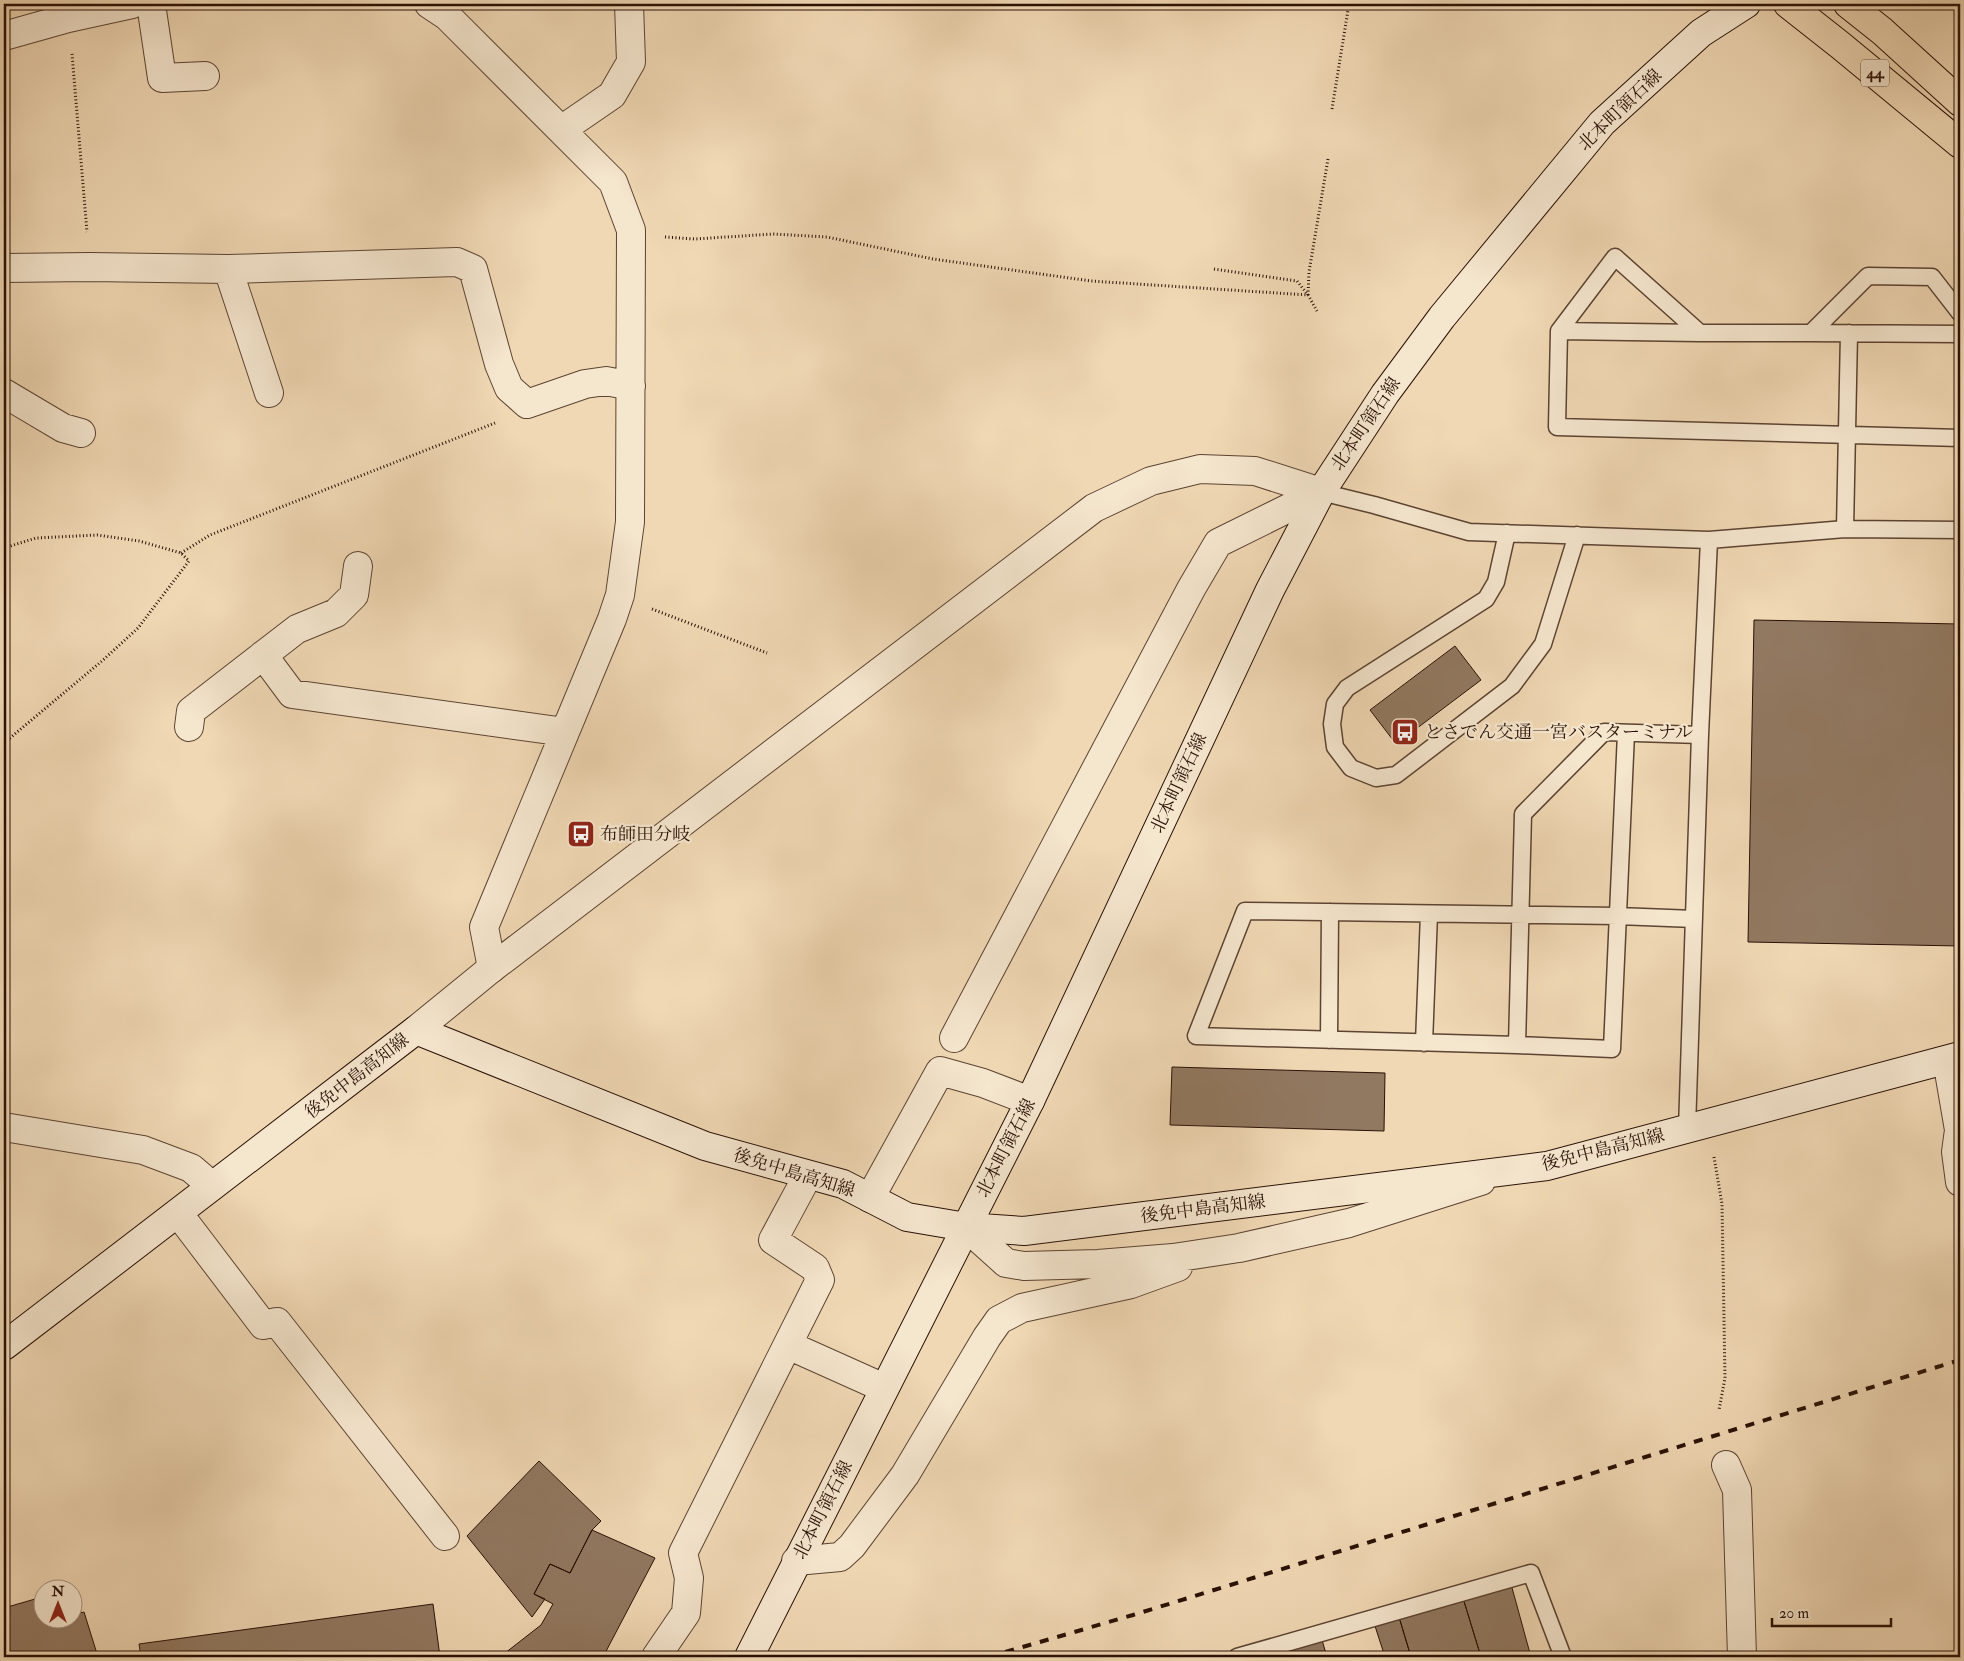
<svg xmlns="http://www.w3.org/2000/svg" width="1964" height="1661" viewBox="0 0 1964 1661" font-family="'IM FELL Double Pica','Noto Serif JP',serif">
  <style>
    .building { fill: #917860; stroke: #2a1106 }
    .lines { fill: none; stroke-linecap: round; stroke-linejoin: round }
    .service-casing { stroke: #5c4332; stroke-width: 19 }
    .minor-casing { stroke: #5c4332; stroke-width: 30 }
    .tertiary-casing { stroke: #5c4332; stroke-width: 30 }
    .secondary-casing { stroke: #2a1106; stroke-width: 30 }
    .primary-casing { stroke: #2a1106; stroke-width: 30 }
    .path { stroke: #2a1106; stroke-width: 3; stroke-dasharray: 1 2.5; stroke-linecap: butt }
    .service { stroke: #f5e6ce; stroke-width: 16 }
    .minor { stroke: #f5e6ce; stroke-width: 28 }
    .tertiary { stroke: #f5e6ce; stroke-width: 28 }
    .secondary { stroke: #f5e6ce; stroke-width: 28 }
    .primary { stroke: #f0d8b4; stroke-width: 28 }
    .rail { stroke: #2a1106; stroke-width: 4; stroke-dasharray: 9 9; stroke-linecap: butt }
    .labels { text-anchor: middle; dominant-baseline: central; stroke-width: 4.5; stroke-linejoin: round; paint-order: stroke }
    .shield { fill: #f5e6ce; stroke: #675142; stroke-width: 1 }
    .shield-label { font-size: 16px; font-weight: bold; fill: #2a1106 }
    .street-label { font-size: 18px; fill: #2a1106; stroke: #f5e6ce }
    .poi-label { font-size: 18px; fill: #2a1106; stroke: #f5e6ce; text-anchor: start }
  </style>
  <rect width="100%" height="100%" fill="#f0d8b4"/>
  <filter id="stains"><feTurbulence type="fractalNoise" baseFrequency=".004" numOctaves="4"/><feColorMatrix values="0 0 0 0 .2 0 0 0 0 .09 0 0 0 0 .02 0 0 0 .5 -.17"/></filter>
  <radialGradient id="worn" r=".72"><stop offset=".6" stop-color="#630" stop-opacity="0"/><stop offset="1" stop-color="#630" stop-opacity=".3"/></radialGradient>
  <path class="building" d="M1754,620L1960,624V946L1748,942Z
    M1455,646L1481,680L1396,744L1370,710Z
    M1172,1067L1385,1073L1384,1131L1170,1125Z
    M539,1461L601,1521L592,1530L570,1573L550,1564L534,1594L545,1599L532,1617L467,1536Z
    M592,1530L655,1558L603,1657H500L541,1625L553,1604L534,1594L550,1564L570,1573Z
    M1511,1584L1531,1657H1481L1463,1598Z
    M42,1597V1618H72V1615L84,1612L98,1657H4V1608Z
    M1463,1598L1481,1657H1411L1399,1617Z
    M433,1604L440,1657H141L139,1644Z
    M1399,1617L1411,1657H1385L1375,1626Z
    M1322,1640L1327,1657H1265Z"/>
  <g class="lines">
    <g class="service-casing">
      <path id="service" d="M1960,313L1932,277L1868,276L1811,333H1700L1615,257L1559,331L1557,427L1960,438
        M1559,331L1700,333
        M1811,333L1960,334
        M1321,492L1374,505L1469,532L1709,540L1845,529L1960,530
        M1845,529L1849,333
        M1507,533L1496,582L1486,599L1347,688L1335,704L1332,724L1335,747L1351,768L1376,778L1396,775L1512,686L1543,644L1577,535
        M1626,733L1612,1049L1517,1045L1523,814L1604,732L1700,735
        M1329,1040L1330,912
        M1424,1043L1429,914
        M1517,1045L1196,1036L1245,911L1618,916L1694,919
        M1687,1129L1700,735L1709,540
        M1237,1657L1531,1573L1563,1657"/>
    </g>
    <g class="minor-casing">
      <path id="minor" d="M151,4L162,78L205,76
        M429,4L447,16L613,182L631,230L630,522L620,595L612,619L484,927L492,968
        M4,36L68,18L132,4
        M561,130L612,95L631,62L629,4
        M4,268L90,267L228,269L457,262L473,269L499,364L509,388L527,404L585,384L606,381L631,386
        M228,269L269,393
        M4,393L63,428L81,433
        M263,655L292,694L565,732
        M189,727L191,711L297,629L336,613L354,595L358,566
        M954,1038L1191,589L1218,543L1321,492
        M1947,1060L1959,1130L1956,1152L1960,1182
        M4,1127L143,1150L191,1168L212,1186
        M870,1198L940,1071L983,1083L1030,1101
        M178,1213L263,1325L277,1322L445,1536
        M966,1227L1006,1263L1024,1266L1098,1264L1173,1258L1239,1248L1349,1223L1481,1181
        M788,1345L884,1388
        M1726,1465L1737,1490L1742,1657
        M796,1561L840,1557L852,1546L905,1475L987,1337L999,1320L1022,1308L1131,1284L1178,1267
        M656,1657L686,1613L689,1578L683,1553L820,1280L815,1268L773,1240L808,1175"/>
    </g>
    <g class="tertiary-casing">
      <path id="tertiary" d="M416,1030L492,968L1094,508L1151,481L1200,469L1255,471L1321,492"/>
    </g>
    <g class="secondary-casing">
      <path id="secondary" d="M4,1346L416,1030L705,1146L843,1184L907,1217L966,1227L1024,1231L1547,1166L1960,1056
        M749,1657L1030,1101L1270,590L1321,492L1385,394L1442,317L1602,123L1701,33L1746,4"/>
    </g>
    <g class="primary-casing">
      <path id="primary" d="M1788,4L1840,45L1960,144
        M1848,4L1882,31L1960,102"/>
    </g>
    <path class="path" d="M72,54L87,232
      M1332,109L1349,4
      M665,237L695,239L773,234L827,237L933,259L1091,281L1308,295L1317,311
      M1214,269L1297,281L1308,295
      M1308,295L1309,272L1328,159
      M4,548L36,538L97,535L139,541L181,553L189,561L138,628L102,661L4,743
      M181,553L210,535L495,423
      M652,609L767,653
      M1714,1157L1722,1204L1725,1378L1719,1410"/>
    <use href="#service" class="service"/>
    <use href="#minor" class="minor"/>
    <use href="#tertiary" class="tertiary"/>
    <use href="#secondary" class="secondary"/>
    <use href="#primary" class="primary"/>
    <path class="rail" d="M988,1657L1133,1615L1960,1360"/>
  </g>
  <defs>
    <g id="bus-square" transform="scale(1.4375)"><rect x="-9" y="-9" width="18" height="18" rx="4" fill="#8f2418" stroke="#f5e6ce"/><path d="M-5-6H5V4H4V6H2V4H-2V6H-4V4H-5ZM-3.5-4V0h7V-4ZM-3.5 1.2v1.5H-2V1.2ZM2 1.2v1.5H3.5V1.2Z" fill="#fff"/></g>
  </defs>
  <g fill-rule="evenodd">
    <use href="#bus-square" x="1405" y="732"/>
    <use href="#bus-square" x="581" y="834"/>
  </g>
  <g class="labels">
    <rect class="shield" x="1861" y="59.5" width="28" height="27" rx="4"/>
    <g class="shield-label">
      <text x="1875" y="73">44</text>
    </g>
    <g class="street-label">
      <text transform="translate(1620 110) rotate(-44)">北本町領石線</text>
      <text transform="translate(1366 424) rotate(-56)">北本町領石線</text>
      <text transform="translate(1179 783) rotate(-65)">北本町領石線</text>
      <text transform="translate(357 1076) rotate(-38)">後免中島高知線</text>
      <text transform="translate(1006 1148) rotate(-63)">北本町領石線</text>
      <text transform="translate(1603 1150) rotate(-14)">後免中島高知線</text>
      <text transform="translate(794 1173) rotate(17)">後免中島高知線</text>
      <text transform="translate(1203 1209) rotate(-7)">後免中島高知線</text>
      <text transform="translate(823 1510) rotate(-63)">北本町領石線</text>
    </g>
    <g class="poi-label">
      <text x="1424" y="732">とさでん交通一宮バスターミナル</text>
      <text x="600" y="834">布師田分岐</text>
    </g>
  </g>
  <rect width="1964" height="1661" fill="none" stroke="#f0d8b4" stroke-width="20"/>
  <rect x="5" y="5" width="1954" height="1651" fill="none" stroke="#2a1106" stroke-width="2.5"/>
  <rect x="10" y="10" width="1944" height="1641" fill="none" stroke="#2a1106"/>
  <g transform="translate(58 1604)"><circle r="24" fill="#f5e6ce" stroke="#a4917e"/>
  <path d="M0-4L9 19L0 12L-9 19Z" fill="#8f2418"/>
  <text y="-8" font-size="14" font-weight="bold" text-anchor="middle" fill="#2a1106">N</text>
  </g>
  <path d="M1772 1618v8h119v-8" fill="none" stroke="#2a1106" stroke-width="2.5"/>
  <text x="1779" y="1618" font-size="15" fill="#2a1106" stroke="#f5e6ce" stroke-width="4" paint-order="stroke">20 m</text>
  <rect width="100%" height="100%" filter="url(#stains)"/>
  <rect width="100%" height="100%" fill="url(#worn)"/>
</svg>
